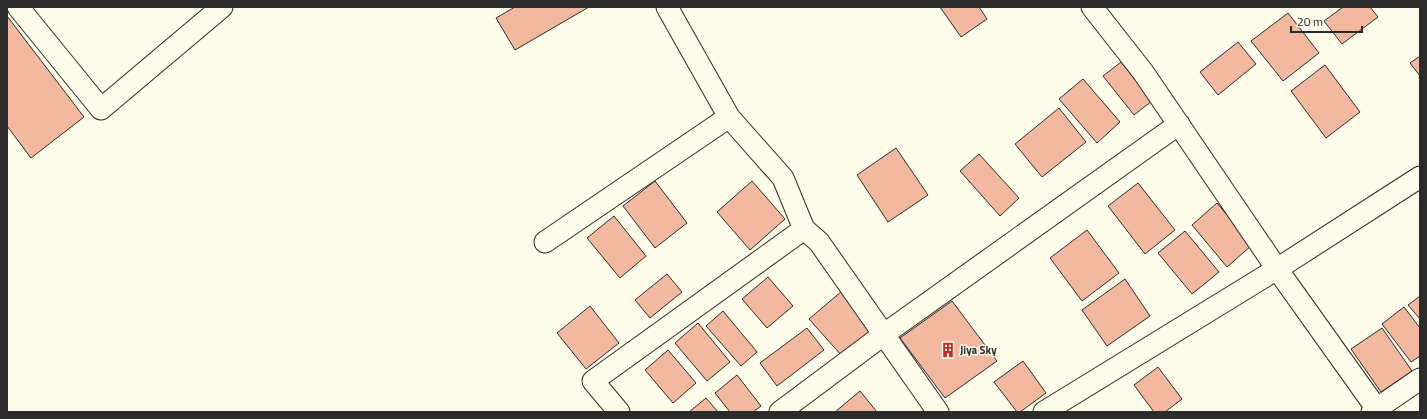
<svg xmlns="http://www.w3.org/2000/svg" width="1427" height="419" viewBox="0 0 1427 419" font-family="'Titillium Web',sans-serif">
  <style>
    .building { fill: #f2b8a0; stroke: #2b2b2b }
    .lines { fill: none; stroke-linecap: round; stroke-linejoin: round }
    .street-casing { stroke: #2b2b2b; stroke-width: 23 }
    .street { stroke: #fdfbea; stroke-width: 21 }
    .labels { text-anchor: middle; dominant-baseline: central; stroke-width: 3; stroke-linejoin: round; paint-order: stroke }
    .poi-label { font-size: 11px; font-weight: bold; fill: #2b2b2b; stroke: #fdfbea; text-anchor: start }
  </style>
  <rect width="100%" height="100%" fill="#fdfbea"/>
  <path class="building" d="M515,7H589L515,50L496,18Z
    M940,7H979L987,19L961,37Z
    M1343,7H1370L1378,17L1342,44L1324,21Z
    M1288,13L1319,53L1283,81L1251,41Z
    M7,16L84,117L31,158L7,126Z
    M1238,42L1256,64L1218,95L1200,72Z
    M1420,56V76L1410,63Z
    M1121,62L1152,101L1134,115L1103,76Z
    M1325,65L1360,112L1326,138L1291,91Z
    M1083,79L1120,122L1097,143L1059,99Z
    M1059,108L1086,142L1042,177L1015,144Z
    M896,148L928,195L888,222L857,175Z
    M979,154L1019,198L1000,216L960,171Z
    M655,181L687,223L655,248L623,206Z
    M752,181L785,219L750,250L717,212Z
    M1138,183L1175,230L1145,254L1108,206Z
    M1217,203L1252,245L1227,267L1192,225Z
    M614,216L646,256L620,278L587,238Z
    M1087,230L1119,273L1082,301L1050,258Z
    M1185,231L1219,272L1192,294L1158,253Z
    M667,274L682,292L650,318L635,300Z
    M768,277L793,306L767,328L742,299Z
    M1125,279L1150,316L1107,346L1082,310Z
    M842,291L874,328L842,356L809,319Z
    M1420,296V319L1408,305Z
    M952,301L997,361L945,398L900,338Z
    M590,306L619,343L586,369L557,333Z
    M1404,307L1420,328V356L1411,362L1382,324Z
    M723,311L757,352L741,366L706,326Z
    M698,323L730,362L707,381L675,343Z
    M807,328L824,350L777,386L760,363Z
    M1382,328L1412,371L1381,392L1351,349Z
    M668,350L696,383L673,403L645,370Z
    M1023,361L1046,393L1020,412H1017L994,382Z
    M1158,367L1182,399L1165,412H1154L1134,385Z
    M737,375L761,406L753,412H730L715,393Z
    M860,391L877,412H835Z
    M706,398L718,412H689Z"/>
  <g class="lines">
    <g class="street-casing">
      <path id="street" d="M18,7L101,109L222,7
        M667,7L729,117L783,178L804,229L819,242L938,412
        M1092,7L1143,72L1277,269L1379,412
        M545,242L729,117
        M619,412L593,381L804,229
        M780,412L883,335L1179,124
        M1044,412L1277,269L1420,177
        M1372,412L1420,379"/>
    </g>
    <use href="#street" class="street"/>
  </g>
  <defs>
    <g id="building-bare" transform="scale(1.2)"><path d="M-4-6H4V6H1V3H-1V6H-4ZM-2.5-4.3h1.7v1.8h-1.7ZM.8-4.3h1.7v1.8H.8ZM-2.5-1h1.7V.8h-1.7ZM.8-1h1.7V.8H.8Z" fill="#c62828" stroke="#fdfbea" stroke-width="2.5" paint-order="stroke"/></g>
  </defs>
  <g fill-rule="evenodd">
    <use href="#building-bare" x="948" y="350"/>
  </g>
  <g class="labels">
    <g class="poi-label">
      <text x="960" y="350">Jiya Sky</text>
    </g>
  </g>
  <rect width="1427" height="419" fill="none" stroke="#2b2b2b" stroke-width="16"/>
  <path d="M1291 26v6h71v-6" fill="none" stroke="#2b2b2b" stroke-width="2"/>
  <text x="1297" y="26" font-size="12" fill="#2b2b2b" stroke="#fdfbea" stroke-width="3" paint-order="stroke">20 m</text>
</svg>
